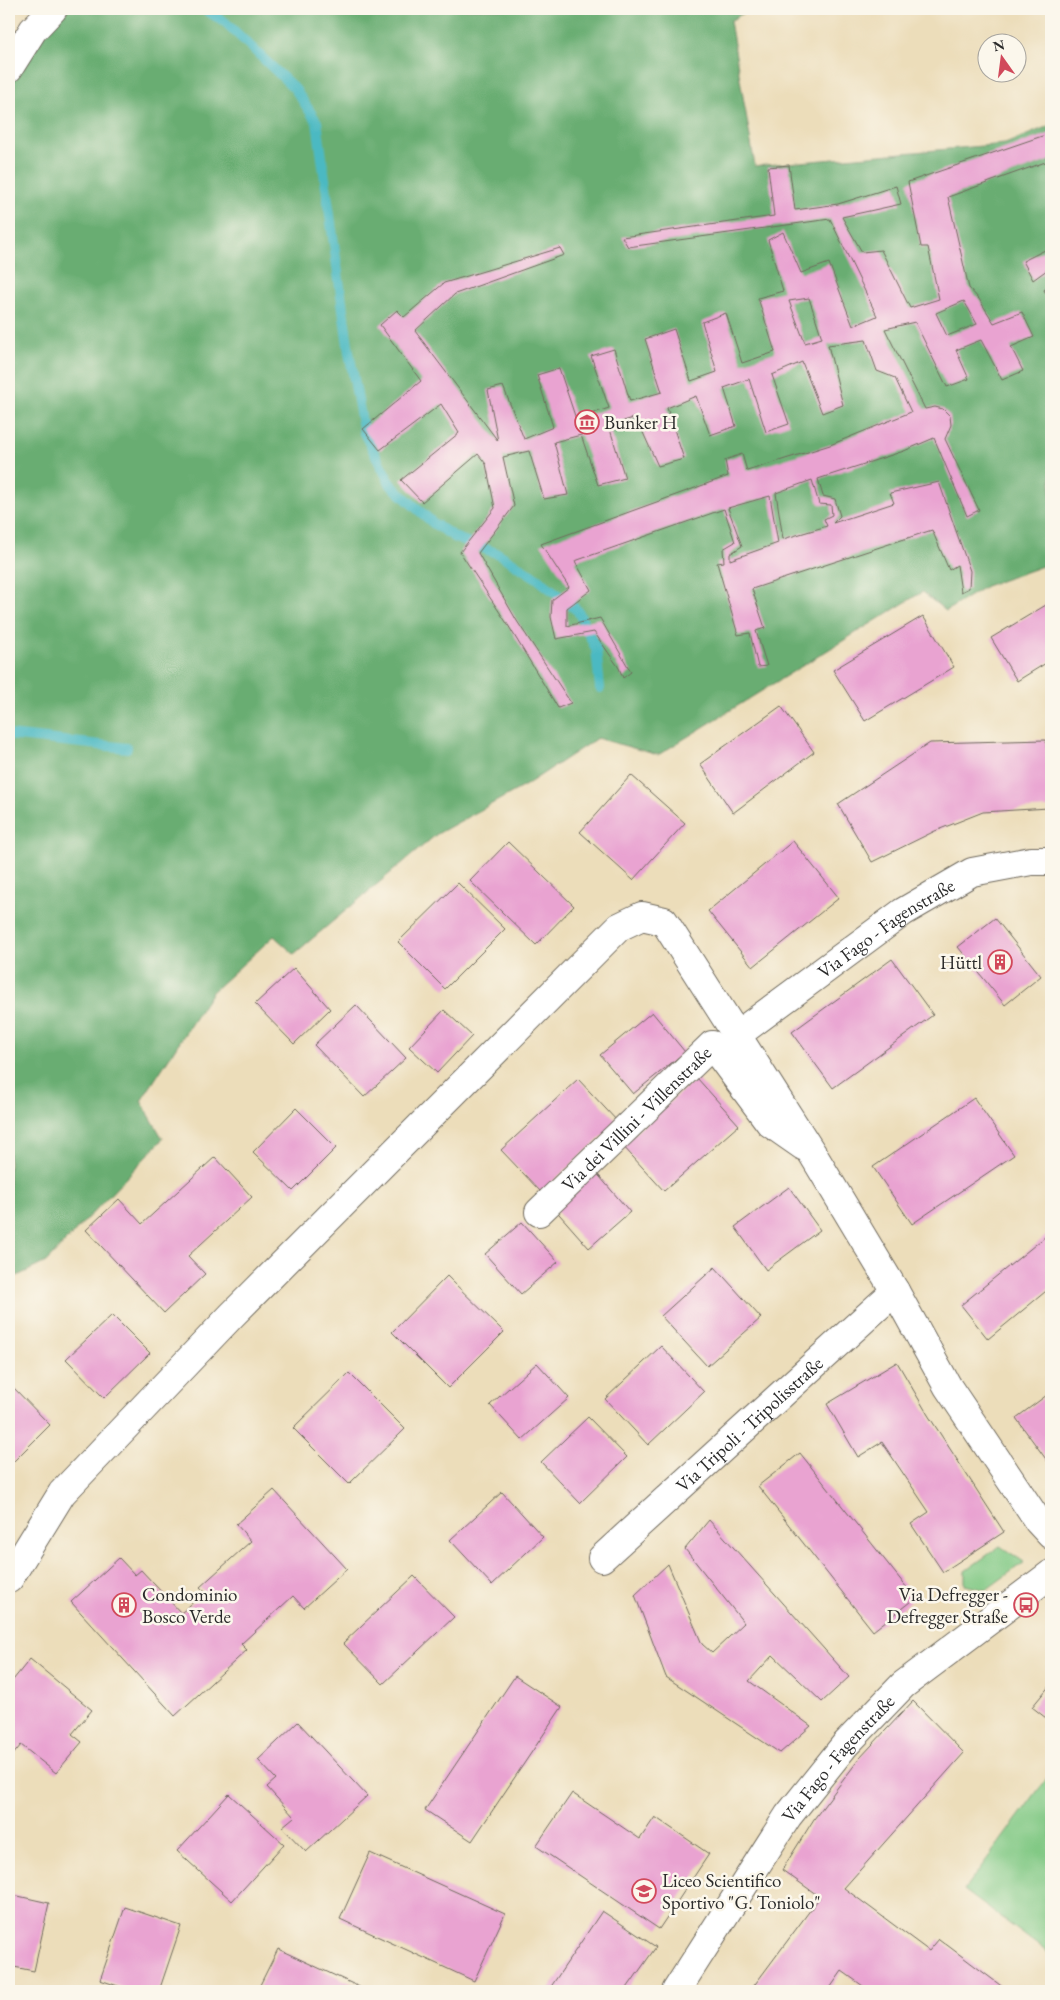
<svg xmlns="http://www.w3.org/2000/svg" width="1060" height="2000" viewBox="0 0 1060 2000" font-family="'EB Garamond',serif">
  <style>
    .green { fill: #82c985; stroke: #567a58 }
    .forest { fill: #69ad72; stroke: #4a6c4e }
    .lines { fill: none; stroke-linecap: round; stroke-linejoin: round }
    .stream { stroke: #4bb9c2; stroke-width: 10 }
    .building { fill: #e9a3d1; fill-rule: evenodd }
    .minor-casing { stroke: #6f695d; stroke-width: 30 }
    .minor { stroke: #fff; stroke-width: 28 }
    .labels { text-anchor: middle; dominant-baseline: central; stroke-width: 5; stroke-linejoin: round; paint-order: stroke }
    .poi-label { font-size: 19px; fill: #2b2b2b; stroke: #fbf7ec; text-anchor: start }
    .street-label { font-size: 19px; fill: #2b2b2b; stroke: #fbf7ec }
  </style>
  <rect width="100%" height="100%" fill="#fbf7ec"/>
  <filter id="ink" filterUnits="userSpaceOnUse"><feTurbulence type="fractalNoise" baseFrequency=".02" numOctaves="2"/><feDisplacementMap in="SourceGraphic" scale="10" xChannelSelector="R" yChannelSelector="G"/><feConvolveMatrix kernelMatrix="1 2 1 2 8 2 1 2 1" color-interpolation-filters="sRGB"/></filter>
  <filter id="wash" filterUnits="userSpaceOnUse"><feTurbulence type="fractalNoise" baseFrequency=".0096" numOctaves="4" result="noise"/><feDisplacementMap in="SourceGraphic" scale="20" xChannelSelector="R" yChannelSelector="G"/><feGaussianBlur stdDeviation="1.12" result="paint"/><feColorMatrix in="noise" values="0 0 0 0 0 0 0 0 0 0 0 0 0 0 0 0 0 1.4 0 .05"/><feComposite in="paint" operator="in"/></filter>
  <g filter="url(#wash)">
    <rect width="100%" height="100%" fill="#ecddba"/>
    <path class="green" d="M1000,1546L1024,1562L986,1590L965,1585V1571Z
      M1050,1774L1051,1775V1955L964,1890Z"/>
    <path class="forest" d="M68,9H750L730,21L755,166L1005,144L1051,125V563L986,586L946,611L922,592L658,755L597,738L526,785L437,834L294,954L274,936L212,992L141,1101L163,1139L46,1262L9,1280V89L33,46Z"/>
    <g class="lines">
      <path class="stream" d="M204,9L225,22L295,89L317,122L349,352L364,433L391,485L433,523L456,538L499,554L537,578L578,611L596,649L600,688
        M9,735L127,748"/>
    </g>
    <g id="blocks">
      <path class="building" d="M1051,133V160L948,197L969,288L979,299L994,323L1022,312L1034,337L1011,347L1023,371L1002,380L981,340L956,350L969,379L947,387L915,322L885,329L925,409L935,407L943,409L950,416L951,425L945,439L979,510L967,516L934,438L904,451L818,479L823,496L835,499L840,516L833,523L894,503L890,493L939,482L970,571L969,588L961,592L957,565L949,570L932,530L752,589L765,628L756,631L767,666L758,667L750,633L738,635L717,563L724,562L723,549L735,542L724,509L575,561L591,590L567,608V626L600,618L631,672L623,678L619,668L594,632L556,639L551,617L552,600L569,587L541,544L728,476L725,460L742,454L747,471L830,445L911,412L895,378L877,371L866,340L828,345L843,405L822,413L802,362L772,375L789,424L766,432L749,379L724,388L736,426L710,435L696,396L667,408L684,459L658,466L636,417L609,426L625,478L598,485L581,435L554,442L568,495L544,499L529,451L503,457L514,506L478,553L517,621L571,703L558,708L508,625L460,552L495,508L486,464L478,454L422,502L401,480L459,433L441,404L380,450L363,429L421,381L380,325L397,310L404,317L444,283L560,248L564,255L455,294L415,331L498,441L488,390L503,386L524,439L553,427L537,375L559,368L576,419L609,408L591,356L614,349L630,401L662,392L645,339L674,329L691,381L717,372L702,322L726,313L742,363L775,352L758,298L783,291L768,240L783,232L801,273L829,263L853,326L877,316L830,219L628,247L622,237L774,216L768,167L789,165L795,210L838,204L896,186L901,204L842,217L862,252L881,250L910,308L939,299L928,247H921L908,182ZM809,298L822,338L805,343L789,301ZM964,301L977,324L947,336L936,313ZM812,480L819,504L831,505L832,515L824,519L827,526L783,539L776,493ZM770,496L778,543L730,560V554L742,546L728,508Z
        M1051,247V267L1033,280L1023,261Z
        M1051,284V302L1044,290Z
        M1051,602V660L1017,681L991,638Z
        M923,616L954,667L865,721L833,670Z
        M781,706L814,752L733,813L700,764Z
        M1046,740L1049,808L983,812L935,831L872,862L838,804L930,743Z
        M631,775L685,823L633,880L580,832Z
        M793,841L839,898L753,967L708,911Z
        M508,842L574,906L536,945L470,881Z
        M458,883L505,929L445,989L398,942Z
        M995,918L1041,976L1005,1005L958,947Z
        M892,959L933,1015L833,1088L792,1032Z
        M294,968L330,1009L294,1044L255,1004Z
        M356,1005L406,1058L364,1097L314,1045Z
        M444,1010L472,1036L437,1073L409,1047Z
        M652,1012L685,1052L633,1094L600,1055Z
        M697,1078L739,1125L664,1191L622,1145Z
        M578,1079L618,1122L541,1192L501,1150Z
        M974,1098L1014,1155L912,1224L873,1167Z
        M296,1108L336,1148L293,1191L253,1152Z
        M215,1157L252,1197L188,1256L205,1274L164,1313L86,1230L119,1199L142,1224Z
        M594,1170L630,1212L589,1248L552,1206Z
        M789,1187L820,1230L766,1270L735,1227Z
        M522,1222L558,1262L521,1294L485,1254Z
        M1051,1232V1287L988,1339L961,1305Z
        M715,1267L761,1318L707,1366L661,1316Z
        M447,1276L504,1332L448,1388L392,1332Z
        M112,1315L150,1353L104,1398L66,1359Z
        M661,1346L704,1392L648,1445L605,1399Z
        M897,1362L928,1415L1004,1532L943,1572L911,1524L929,1512L882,1442L858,1457L827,1404Z
        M537,1363L569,1398L522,1440L490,1405Z
        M349,1373L405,1429L349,1484L293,1428Z
        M9,1383L50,1425L9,1466Z
        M1051,1392V1466L1016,1418Z
        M588,1417L627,1457L580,1503L541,1462Z
        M800,1453L915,1598L873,1631L758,1486Z
        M274,1490L347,1569L304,1608L293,1596L241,1644L247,1650L175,1716L71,1602L119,1558L135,1575L141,1570L181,1613L205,1592L200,1587L251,1541L236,1524Z
        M502,1492L543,1537L492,1585L450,1540Z
        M709,1520L849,1677L822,1702L773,1655L749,1681L811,1726L780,1753L666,1677L635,1595L668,1564L702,1644L712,1653L744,1623L685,1549Z
        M414,1576L454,1617L383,1684L343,1643Z
        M30,1659L92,1710L72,1734L82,1742L56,1773L21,1745L12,1756L9,1753V1685Z
        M515,1676L562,1707L472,1841L425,1810Z
        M1051,1684V1722L1032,1707Z
        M913,1701L964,1753L844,1888L929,1951L939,1939L1008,1991H870L842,1971L828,1991H750L820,1897L782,1870L814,1819L859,1759Z
        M298,1722L367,1796L306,1852L282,1827L294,1817L267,1787L276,1779L258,1760Z
        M572,1793L640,1839L655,1817L709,1854L659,1929L536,1846Z
        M229,1794L284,1844L232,1901L177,1851Z
        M370,1853L505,1914L474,1981L340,1919Z
        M9,1894L49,1903L34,1971L9,1966Z
        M125,1907L181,1926L159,1991H133L100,1980Z
        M602,1911L656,1947L625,1991H548Z
        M278,1949L368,1991H257Z"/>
    </g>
  </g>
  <g filter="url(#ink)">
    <use href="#blocks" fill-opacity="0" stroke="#6f695d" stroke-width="1"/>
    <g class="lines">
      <g class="minor-casing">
        <g id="minor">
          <path d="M9,68L33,30L53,9"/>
          <path id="s1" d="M738,1034L903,912L972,872L1031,861H1051"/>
          <path id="s2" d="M539,1212L712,1045L770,1123L803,1146"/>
          <path id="s3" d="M602,1558L895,1291"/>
          <path d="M9,1579L62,1493L232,1315L619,927L642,916L664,921L812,1153L895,1291L948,1387L1038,1521L1051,1535"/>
          <path id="s4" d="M676,1991L788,1816L845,1745L903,1685L1051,1574"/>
        </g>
      </g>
      <use href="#minor" class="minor"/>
    </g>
  </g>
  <defs>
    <g id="museum-ring" transform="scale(1.25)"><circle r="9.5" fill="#fbf7ec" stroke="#d1495b" stroke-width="1.5"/><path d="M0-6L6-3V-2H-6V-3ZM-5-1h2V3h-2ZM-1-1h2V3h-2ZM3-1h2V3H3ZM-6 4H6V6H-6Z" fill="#d1495b"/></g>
    <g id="building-ring" transform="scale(1.25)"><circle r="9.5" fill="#fbf7ec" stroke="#d1495b" stroke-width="1.5"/><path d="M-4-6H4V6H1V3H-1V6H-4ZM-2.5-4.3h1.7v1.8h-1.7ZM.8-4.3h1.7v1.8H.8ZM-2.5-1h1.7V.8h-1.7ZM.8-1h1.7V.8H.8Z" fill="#d1495b"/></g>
    <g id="bus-ring" transform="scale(1.25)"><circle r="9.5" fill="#fbf7ec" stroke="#d1495b" stroke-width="1.5"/><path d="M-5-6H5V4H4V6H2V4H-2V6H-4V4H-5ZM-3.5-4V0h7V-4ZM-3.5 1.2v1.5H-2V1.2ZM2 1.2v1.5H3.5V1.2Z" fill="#d1495b"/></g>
    <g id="school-ring" transform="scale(1.25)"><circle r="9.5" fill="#fbf7ec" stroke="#d1495b" stroke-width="1.5"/><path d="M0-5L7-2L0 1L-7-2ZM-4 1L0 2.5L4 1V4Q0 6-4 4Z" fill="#d1495b"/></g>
  </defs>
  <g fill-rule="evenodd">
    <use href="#museum-ring" x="587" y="422"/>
    <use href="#building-ring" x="1000" y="962"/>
    <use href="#building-ring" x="124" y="1605"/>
    <use href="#bus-ring" x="1026" y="1605"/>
    <use href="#school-ring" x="644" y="1891"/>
  </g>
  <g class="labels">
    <g class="poi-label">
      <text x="604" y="422">Bunker H</text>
      <text x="982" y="962" text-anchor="end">Hüttl</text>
      <text x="142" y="1594">Condominio<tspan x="142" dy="22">Bosco Verde</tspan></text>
      <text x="1008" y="1594" text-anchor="end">Via Defregger -<tspan x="1008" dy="22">Defregger Straße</tspan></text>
      <text x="662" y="1880">Liceo Scientifico<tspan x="662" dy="22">Sportivo "G. Toniolo"</tspan></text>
    </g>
    <g class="street-label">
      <text stroke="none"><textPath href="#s1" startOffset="182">Via Fago - Fagenstraße</textPath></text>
      <text stroke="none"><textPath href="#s2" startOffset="135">Via dei Villini - Villenstraße</textPath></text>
      <text stroke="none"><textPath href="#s3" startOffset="199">Via Tripoli - Tripolisstraße</textPath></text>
      <text stroke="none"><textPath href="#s4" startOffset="284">Via Fago - Fagenstraße</textPath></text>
    </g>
  </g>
  <rect width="1060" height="2000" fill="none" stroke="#fbf7ec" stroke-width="30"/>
  <g transform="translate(1002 58) rotate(346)"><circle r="24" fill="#fbf7ec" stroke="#a8a59f"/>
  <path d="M0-4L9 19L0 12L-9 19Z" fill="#d1495b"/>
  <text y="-8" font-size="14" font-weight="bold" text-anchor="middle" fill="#2b2b2b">N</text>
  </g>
</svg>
